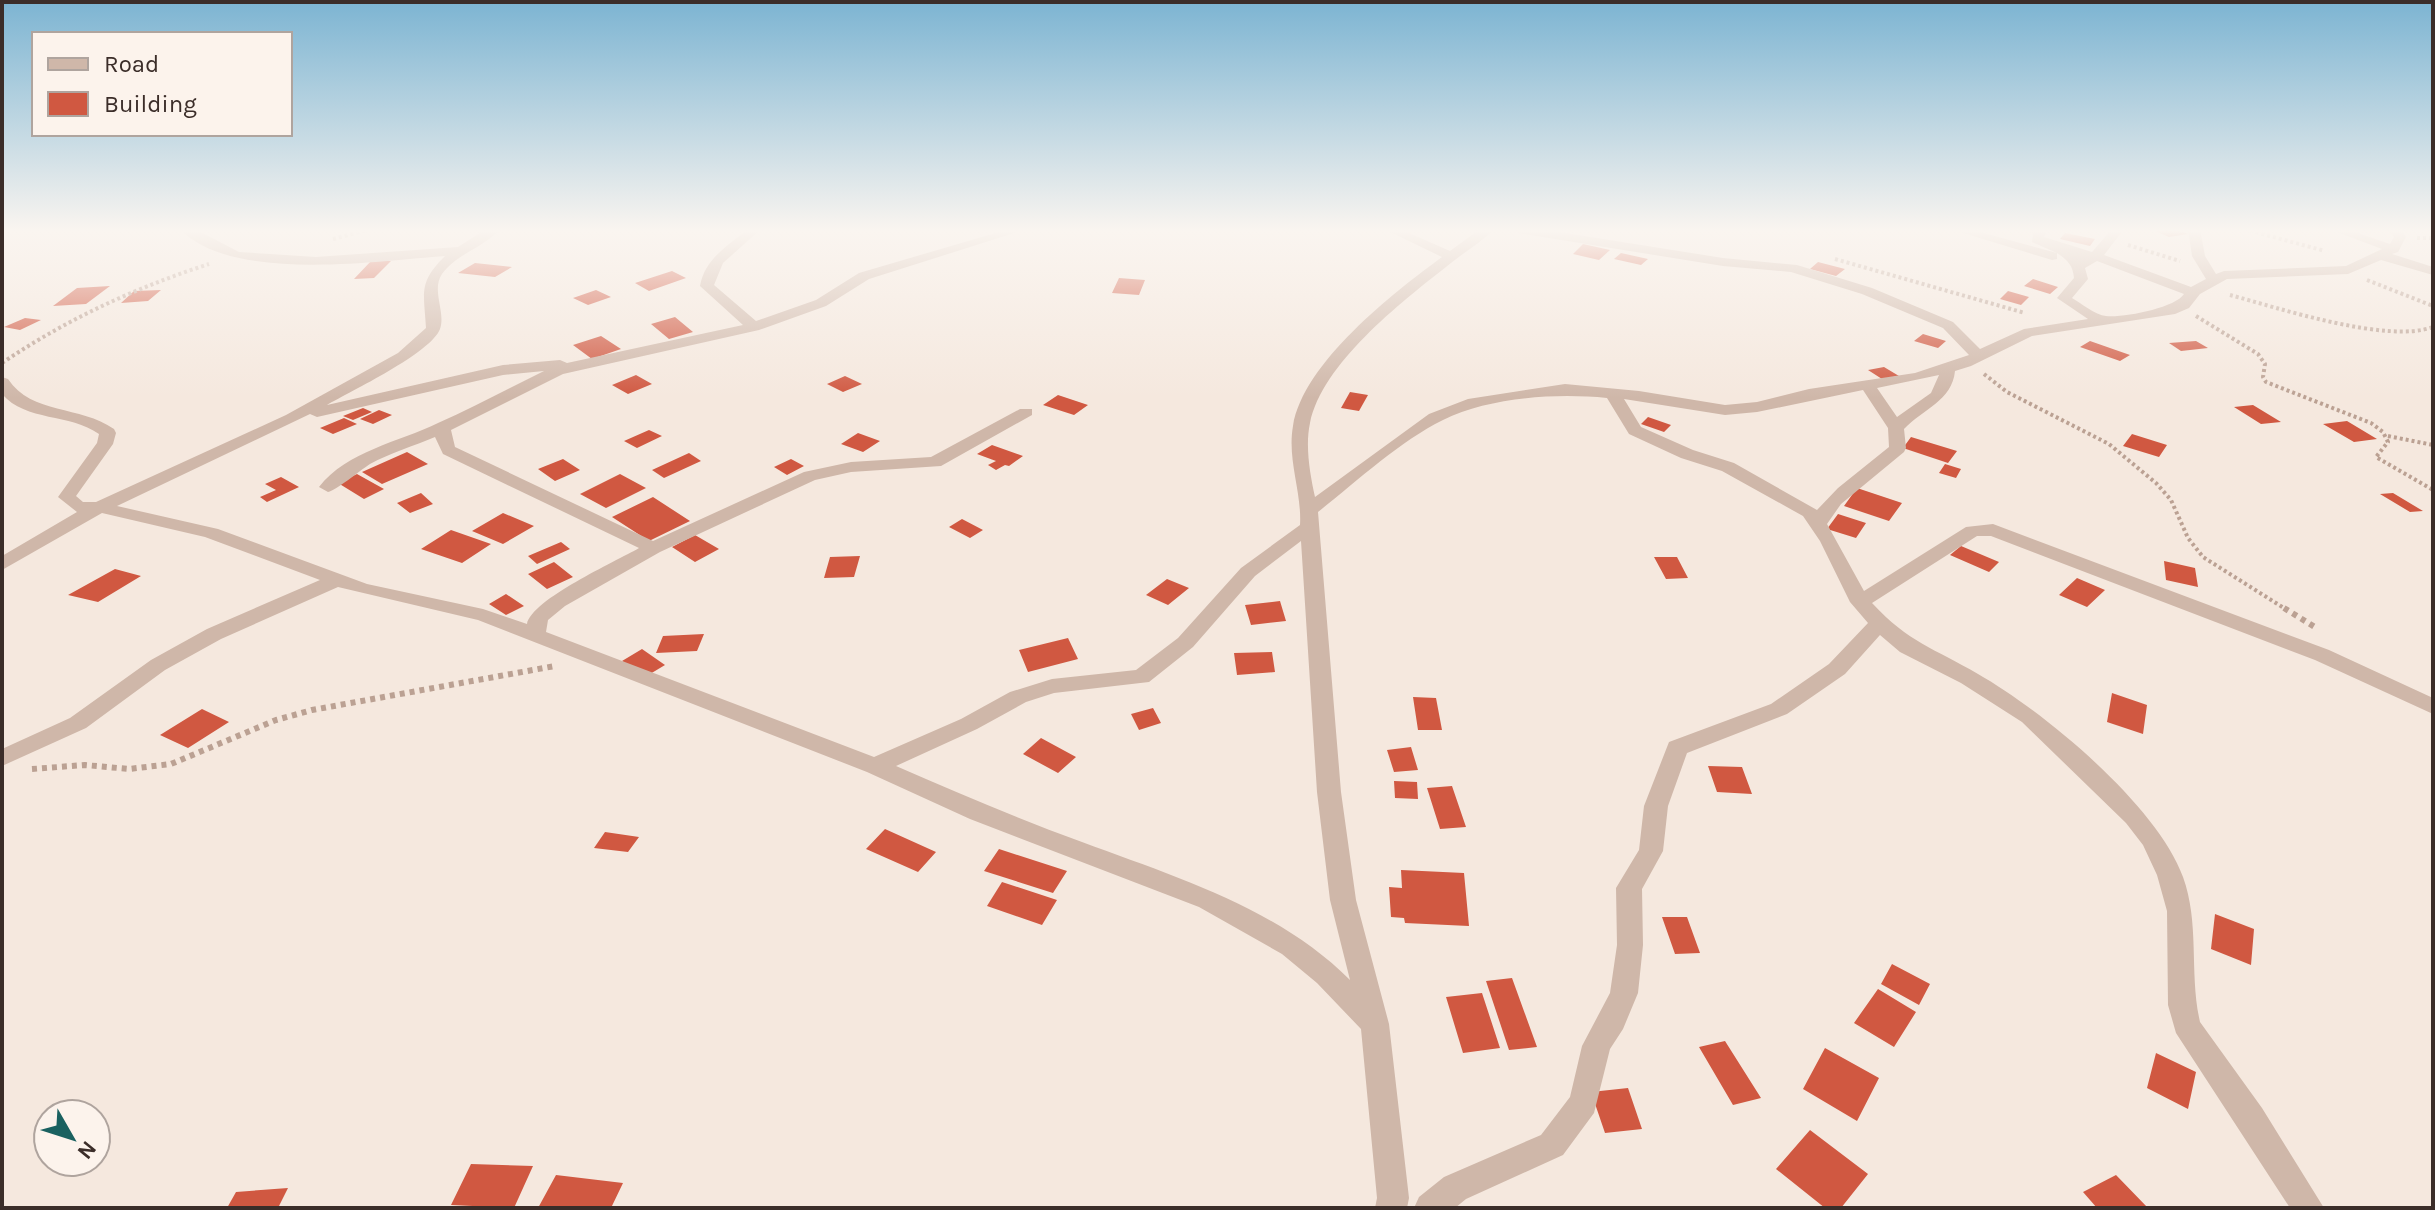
<svg xmlns="http://www.w3.org/2000/svg" width="2435" height="1210" viewBox="0 0 2435 1210" font-family="Karla,sans-serif">
  <style>
    .building { fill: #d05841 }
    .lines { fill: none; stroke-linecap: round; stroke-linejoin: round }
    .path-far1 { stroke: #bba193; stroke-width: 4; stroke-dasharray: 3 3; stroke-linecap: butt }
    .path { stroke: #bba193; stroke-width: 6; stroke-dasharray: 5 5; stroke-linecap: butt }
    .street { fill: #cfb7a9; fill-rule: evenodd }
  </style>
  <rect width="100%" height="100%" fill="#f5e8de"/>
  <path class="building" d="M2151,229H2175L2188,234L2169,237Z
    M2065,233L2095,239L2090,246L2060,239Z
    M1583,244L1610,250L1599,260L1573,254Z
    M1621,253L1648,259L1641,265L1614,259Z
    M371,261H391L374,278L354,279Z
    M1818,262L1845,269L1836,276L1810,269Z
    M475,263L512,267L495,277L458,273Z
    M672,271L686,278L649,291L635,283Z
    M1119,278L1145,280L1139,295L1112,293Z
    M2033,279L2058,287L2050,294L2024,286Z
    M110,286L86,304L53,306L77,288Z
    M161,290L148,301L121,303L134,291Z
    M596,290L611,297L588,305L573,298Z
    M2008,291L2029,297L2021,305L2000,299Z
    M675,317L693,332L669,339L651,324Z
    M25,318L41,320L20,330L4,327Z
    M1923,334L1946,341L1938,348L1914,341Z
    M601,336L621,349L592,359L573,345Z
    M2090,341L2130,355L2120,361L2080,347Z
    M2196,341L2208,348L2181,351L2169,343Z
    M1884,367L1899,376L1882,379L1868,370Z
    M636,375L652,384L628,394L612,385Z
    M845,376L862,384L843,392L827,384Z
    M1350,392L1368,395L1359,411L1341,408Z
    M1058,395L1088,405L1074,415L1043,405Z
    M2253,405L2281,422L2261,424L2234,407Z
    M363,408L372,412L353,420L343,416Z
    M379,410L392,415L373,424L360,419Z
    M1648,417L1671,425L1664,432L1641,424Z
    M344,418L357,424L333,434L320,428Z
    M2347,421L2377,439L2354,442L2323,424Z
    M649,430L662,436L637,448L624,441Z
    M858,433L880,441L863,452L841,444Z
    M2132,434L2167,445L2159,457L2123,446Z
    M1911,437L1957,451L1948,463L1903,448Z
    M992,445L1023,456L1009,466L1005,465L996,470L988,465L996,461L977,454Z
    M407,452L428,464L382,484L362,472Z
    M689,453L701,461L664,478L652,470Z
    M563,459L580,470L555,481L538,469Z
    M791,459L804,466L787,475L774,467Z
    M1945,464L1961,469L1956,478L1939,473Z
    M357,474L384,489L364,499L338,483Z
    M620,474L646,488L606,508L580,494Z
    M281,477L299,487L267,502L260,497L276,490L265,484Z
    M1857,488L1902,503L1889,521L1844,506Z
    M421,493L433,504L410,513L397,503Z
    M2393,493L2423,511L2410,512L2380,494Z
    M653,497L690,521L649,541L612,517Z
    M503,513L534,526L503,544L472,531Z
    M1838,514L1866,523L1856,538L1827,529Z
    M962,519L983,530L970,538L949,527Z
    M451,530L491,544L462,563L421,549Z
    M695,535L719,549L695,562L672,547Z
    M561,542L570,549L537,564L528,556Z
    M1961,546L1999,562L1989,572L1950,555Z
    M860,556L854,577L824,578L830,557Z
    M1654,557H1677L1688,578L1666,579Z
    M2164,561L2195,568L2198,587L2166,580Z
    M554,562L573,577L547,589L528,574Z
    M115,569L141,576L98,602L68,595Z
    M2077,578L2105,590L2087,607L2059,595Z
    M1167,579L1189,588L1168,605L1146,595Z
    M506,594L524,606L506,615L489,604Z
    M1280,601L1286,621L1251,625L1245,605Z
    M704,634L697,651L656,653L663,636Z
    M1068,638L1078,659L1028,672L1019,650Z
    M642,649L665,665L645,677L622,661Z
    M1272,652L1275,672L1237,675L1234,653Z
    M2112,693L2147,705L2143,734L2107,722Z
    M1413,697L1436,698L1442,730H1418Z
    M1153,708L1161,723L1139,730L1131,714Z
    M202,709L229,722L188,748L160,735Z
    M1041,738L1076,757L1058,773L1023,754Z
    M1411,747L1418,770L1394,772L1387,750Z
    M1708,766L1742,767L1752,794L1717,792Z
    M1394,781L1417,782L1418,799L1395,798Z
    M1452,786L1466,827L1440,829L1427,788Z
    M885,829L936,852L918,872L866,849Z
    M605,832L639,837L628,852L594,848Z
    M999,849L1067,871L1053,893L984,871Z
    M1401,870L1464,873L1469,926L1405,923L1404,918L1391,917L1389,887L1402,888Z
    M1002,882L1057,900L1042,925L987,906Z
    M2215,914L2254,929L2251,965L2211,949Z
    M1662,917H1687L1700,953L1675,954Z
    M1892,964L1930,984L1919,1005L1881,984Z
    M1512,978L1537,1047L1509,1050L1486,981Z
    M1878,989L1916,1012L1894,1047L1854,1023Z
    M1482,993L1500,1048L1463,1053L1446,997Z
    M1725,1041L1761,1098L1733,1105L1699,1047Z
    M1825,1048L1879,1078L1857,1121L1803,1089Z
    M2156,1053L2196,1072L2188,1109L2147,1088Z
    M1628,1088L1642,1129L1605,1133L1591,1092Z
    M1810,1130L1868,1174L1841,1208H1825L1776,1169Z
    M471,1164L533,1166L514,1208L451,1205Z
    M556,1175L623,1183L611,1208H538Z
    M2116,1175L2148,1208H2097L2083,1192Z
    M288,1188L278,1208H227L236,1192Z"/>
  <g class="lines">
    <path class="path-far1" d="M2244,229L2325,251
      M2417,238H2433
      M333,239L371,229
      M2128,245L2180,261
      M1835,259L2025,313
      M2367,280L2433,306
      M2230,295C2279,308 2387,344 2433,327
      M2196,316L2258,354L2265,364L2263,377L2266,382L2371,423L2383,432L2388,442L2376,457L2433,490
      M2,363C67,319 135,288 209,264
      M1984,374L2007,392L2109,444L2156,483L2171,500L2188,538L2203,557L2287,610
      M2388,436L2433,445"/>
    <path class="path" d="M2284,608L2318,629
      M32,769L85,765L129,769L171,764L276,720L312,710L555,666"/>
    <path class="street" d="M180,229H195L239,252L316,257L458,247L486,229H500C485,247 456,254 442,274C431,290 446,312 440,329C431,353 351,391 327,405L503,365L560,360L567,363L743,325L700,286C705,258 728,246 748,229H761L723,263L714,285L756,321L816,300L859,273L1009,229H1027L869,279L826,306L759,330L563,374L451,430L455,447L653,541L804,472L851,462L931,457L1020,409H1032V415L941,466L851,472L815,480L660,552L565,606L548,620L546,632L874,757L961,719L1010,692L1052,679L1136,670L1178,638L1241,568L1300,525C1302,492 1287,460 1293,426C1303,363 1393,293 1442,257L1384,229H1400L1450,251L1480,229H1494C1481,243 1461,254 1446,267C1400,303 1322,364 1310,423C1305,446 1310,474 1315,497L1429,414L1468,399L1565,384L1639,391L1725,405L1757,402L1809,389L1915,373L1969,355L1943,328L1862,294L1791,272L1723,266L1518,233L1512,229H1540L1723,258L1797,265L1872,288L1953,322L1980,349L2024,329L2088,319L2057,298L2074,278C2073,266 2068,260 2057,253V259L2052,260L1950,229H1969L2057,253L2032,242L2033,234L2027,229H2043L2046,232L2044,237L2092,252L2112,229H2124L2104,255L2191,287L2206,279L2192,256L2188,229H2200L2205,256L2216,274L2224,271L2346,266L2382,249L2329,229H2346L2390,244L2394,237L2389,229H2401L2406,237L2398,252L2392,254L2433,267V275L2381,260L2348,274L2227,279L2200,294L2189,308L2175,314L2032,336L1971,366L1955,371C1952,401 1923,409 1904,429L1906,448L1904,452L1841,504L1827,524L1864,591L1966,527L1993,524L2329,650L2433,698V714L2315,660L1991,536H1977L1872,603C1909,643 1934,648 1978,674C2043,711 2157,805 2183,877C2200,924 2189,973 2200,1022L2262,1108L2324,1208H2290L2176,1033L2168,1005L2167,911L2157,875L2143,845L2126,823L2022,722L1961,683L1900,652L1880,635L1845,674L1787,714L1687,753L1668,806L1663,851L1642,889L1643,945L1638,993L1623,1029L1610,1049L1594,1113L1563,1155L1466,1199L1455,1208H1414L1419,1197L1444,1177L1541,1135L1570,1097L1582,1046L1610,993L1617,945L1616,888L1639,850L1644,806L1669,742L1771,704L1829,664L1868,623L1850,602L1820,541L1803,516L1722,471L1681,458L1629,434L1607,398C1556,393 1489,397 1443,420C1400,441 1356,482 1318,512L1341,792L1356,900L1389,1024L1409,1198L1407,1208H1375L1377,1198L1361,1029L1317,983L1282,954L1199,907L970,819L867,772L478,620L338,587L221,639L165,670L86,728L2,766V749L70,718L151,660L207,629L320,580L205,537L102,513L2,570V556L77,512L58,497L97,443L99,434C70,413 26,422 2,394V377L8,379C32,415 80,405 114,429L116,433L113,444L76,496L83,502H96L286,415L398,353L426,328C424,292 418,283 445,256C376,261 231,283 180,229ZM2097,261L2184,294C2175,308 2123,318 2106,316C2095,315 2081,303 2072,298L2088,279L2085,268ZM544,371C509,388 474,407 438,423C399,442 347,451 319,487L328,492C337,490 359,471 370,464C390,453 414,446 435,437L443,454L639,548C615,562 532,599 527,624L483,609L367,584L218,529L117,506L310,414L317,417L503,375ZM1939,375L1931,393L1897,417L1877,388ZM1863,390L1888,428L1889,447L1838,488L1817,510L1734,463L1693,450L1641,427L1624,399L1725,415L1757,412ZM1301,541L1317,792L1330,900L1350,980C1278,908 1176,877 1082,842C1019,819 958,793 896,766L977,729L1026,702L1054,693L1149,682L1193,647L1255,576Z"/>
  </g>
  <linearGradient id="sky" x2="0" y2="1"><stop stop-color="#7cb4d2"/><stop offset="0.58" stop-color="#faf5f0"/><stop offset="1" stop-color="#faf5f0" stop-opacity="0"/></linearGradient>
  <rect width="2435" height="398" fill="url(#sky)"/>
  <rect width="2435" height="1210" fill="none" stroke="#3b2d29" stroke-width="8"/>
  <rect x="32" y="32" width="260" height="104" fill="#fcf3ec" stroke="#afa49e" stroke-width="2"/>
  <rect x="48" y="58" width="40" height="12" fill="#cfb7a9" stroke="#afa49e" stroke-width="2"/>
  <text x="104" y="72" font-size="24" fill="#3b2d29">Road</text>
  <rect x="48" y="92" width="40" height="24" fill="#d05841" stroke="#afa49e" stroke-width="2"/>
  <text x="104" y="112" font-size="24" fill="#3b2d29">Building</text>
  <g transform="translate(72 1138) rotate(129)"><circle r="38" fill="#fcf3ec" stroke="#afa49e" stroke-width="2"/>
  <path d="M0-6L14 30L0 20L-14 30Z" fill="#1a6160"/>
  <text y="-12" font-size="22" font-weight="bold" text-anchor="middle" fill="#3b2d29">N</text>
  </g>
</svg>
